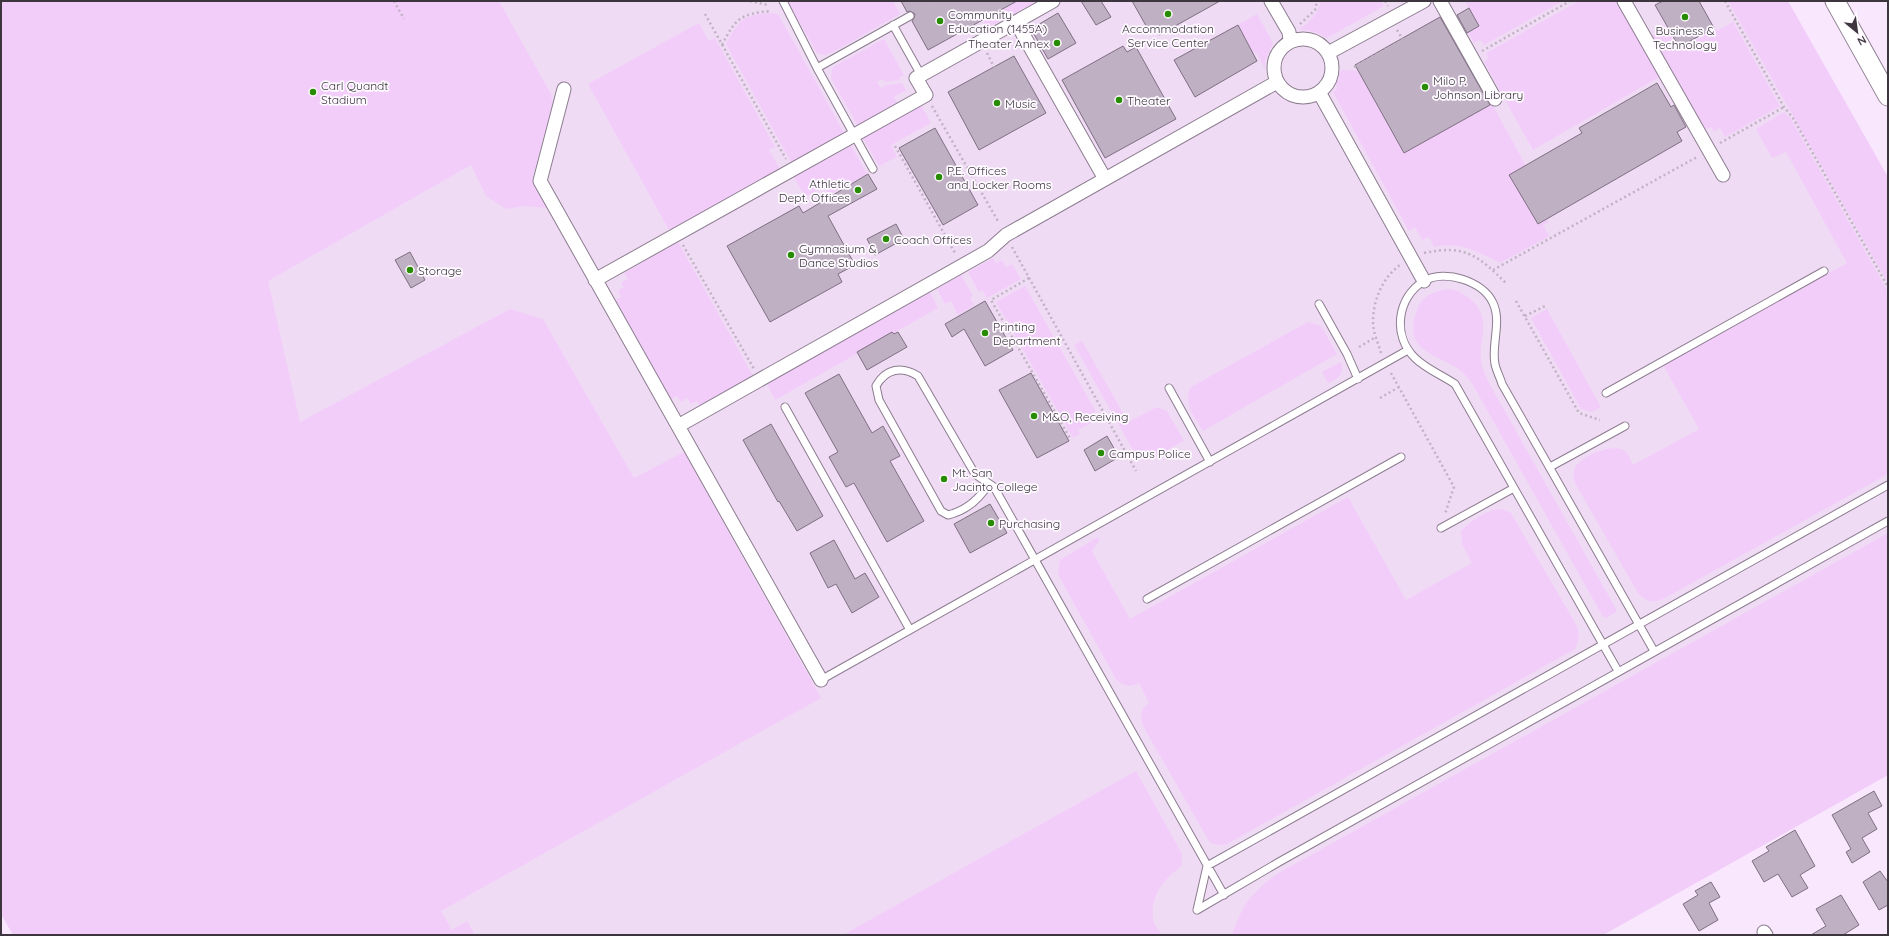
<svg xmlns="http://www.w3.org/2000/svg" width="1889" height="936" viewBox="0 0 1889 936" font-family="Quicksand,sans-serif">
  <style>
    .built { fill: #f0dbf5 }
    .green { fill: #f2cdfa }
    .building { fill: #c0b0c4; stroke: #7e6f81 }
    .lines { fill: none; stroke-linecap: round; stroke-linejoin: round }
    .lane-casing { stroke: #8c7c8f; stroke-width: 9 }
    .street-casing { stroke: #8c7c8f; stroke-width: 15 }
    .secondary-casing { stroke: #8c7c8f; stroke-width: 21 }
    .path { stroke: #c0b2c3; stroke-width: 2.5; stroke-dasharray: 2 3; stroke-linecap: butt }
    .lane { stroke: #fff; stroke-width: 7 }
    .street { stroke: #fff; stroke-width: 13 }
    .secondary { stroke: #fff; stroke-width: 19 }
    .poi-dot { fill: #278c02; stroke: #fefaff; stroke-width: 1.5 }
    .labels { text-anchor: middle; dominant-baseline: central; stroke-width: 3.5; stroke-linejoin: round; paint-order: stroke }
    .poi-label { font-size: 12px; fill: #3d363f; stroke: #fefaff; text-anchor: start }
  </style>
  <rect width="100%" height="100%" fill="#f9e8fd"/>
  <path class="built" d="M1,1H1785L1888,183V775L1603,935H13L1,914Z"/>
  <path class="green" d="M1,1H499L552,96L551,97L553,102L532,179L547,208L524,206L506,209L486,196L471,165L268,281L300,422L510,309L543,319L634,478L684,452L821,698L441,911L452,930L467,921L475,935H13L1,914Z
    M787,1H893L900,14L833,52L824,55L817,53Z
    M1007,1H1037L988,28L983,20L1009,6Z
    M1321,1H1381L1384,6L1327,38L1315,32L1299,29C1310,22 1318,14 1321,1Z
    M1465,1H1563L1484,45L1480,40L1474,43L1468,32L1478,26Z
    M1579,1H1616L1659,77L1533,150L1484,62L1489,58L1486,53Z
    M1728,1H1788L1888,177V283Z
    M770,13L778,14L844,133L791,162L726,44C739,20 743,15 770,13Z
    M1257,14L1273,43L1265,61V69L1256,52L1253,53L1238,25Z
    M1733,22L1780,106L1725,137L1720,128L1714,132L1711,127L1705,130L1652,36L1655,34L1653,31L1664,25L1678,50L1716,29L1717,31Z
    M699,23L709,41L715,38L775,147L769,150L780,169L669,230L588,84Z
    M884,39L904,75L899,78L900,80L885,82L883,79L877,82L881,88L886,85L902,83L906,90L894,97L897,103L858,126L831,78L832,69L835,66Z
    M1343,70L1358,71L1404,153L1492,104L1526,166L1510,175L1538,224L1547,219L1549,222L1543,225L1549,236L1500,263C1479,252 1459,241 1434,247L1429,237L1422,240L1415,227L1409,231L1333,92L1338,88L1334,82L1340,79L1337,73Z
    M921,105L931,123L891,145L897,157L879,166L863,138Z
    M1784,112L1791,119L1888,292V474L1665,598C1652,604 1647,602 1638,593L1575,483C1573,476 1573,472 1576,466C1582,456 1615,441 1626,452C1629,455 1631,461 1633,465L1699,429L1663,365L1847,263L1786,152L1772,158L1756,129Z
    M851,146L867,174L829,195L824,187L805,197L794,177Z
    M678,242L753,376L700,406L697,401L691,404L687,398L681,402L677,396L671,399L615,300L621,297L618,291L624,287L621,283L628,279L624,273Z
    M993,258L996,263L1002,260L1006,267L1012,264L1021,279L987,298L982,290L979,292L968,272Z
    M961,275L973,296L970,298L974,305L958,315L951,301L945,304L937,289Z
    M1025,286L1096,412L1089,416L1093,422L1078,430L1080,434L1073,438L996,302Z
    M1451,289C1467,294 1481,304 1483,322C1485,334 1479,347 1481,359C1481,367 1486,375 1489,383L1616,609V612L1606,618L1603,617L1473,385C1469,380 1466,375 1461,371C1439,353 1401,354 1417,310C1422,295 1436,290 1451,289Z
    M930,292L938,308L775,400L767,384Z
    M1547,309L1601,407L1592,412L1581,409L1531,318Z
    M1308,322L1321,326L1337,354L1203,431C1195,417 1182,403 1191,387Z
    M1082,341L1128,422L1157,407L1167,411L1184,441L1146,461L1143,456L1138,459L1074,345Z
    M1341,362C1345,373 1339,379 1328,383L1322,372Z
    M1348,497L1406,600L1472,563L1462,544L1461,531C1469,522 1489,508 1502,509C1505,510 1508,512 1511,513L1577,626L1579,638L1575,649L1227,844L1219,845L1210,843L1143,726C1140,717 1140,709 1149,703L1139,683C1130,687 1124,687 1116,679L1061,580L1058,574L1060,560L1098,537L1100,540L1092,551L1130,619Z
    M1888,533V775L1603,935H1232C1243,904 1250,894 1277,874Z
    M1136,771L1182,854V866C1165,878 1150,895 1153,918C1153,924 1159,930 1162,935H843Z"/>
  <path class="building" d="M901,1H1017L928,50L912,21L914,18L915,14L910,11L907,12Z
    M1081,1H1101L1111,17L1096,25Z
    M1132,1H1220L1159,35L1156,28L1149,31Z
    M1663,1H1699L1714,28L1679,47L1655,5Z
    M1469,8L1479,26L1467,33L1457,15Z
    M1058,13L1076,43L1048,59L1031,29Z
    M1440,17L1490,105L1404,153L1355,65Z
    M1238,25L1257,61L1195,97L1174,60Z
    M1123,46L1127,52L1136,47L1176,119L1105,158L1062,80Z
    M1014,56L1046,113L979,150L948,92Z
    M1657,83L1671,107L1674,105L1686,127L1677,132L1682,141L1538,224L1509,175L1582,133L1579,128Z
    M935,128L978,205L943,225L899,148Z
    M868,174L877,189L828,216L855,265L838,274L842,282L770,322L727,246L799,206L803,213Z
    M896,224L904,239L875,255L867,239Z
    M410,252L425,280L411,288L395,260Z
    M985,301L1013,350L985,366L964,329L952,337L945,324Z
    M892,332L894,334L898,332L907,347L867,370L857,352Z
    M1031,373L1069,441L1037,458L999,390Z
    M839,374L872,433L883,426L900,456L890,461L924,521L887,542L854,483L846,487L829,457L838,452L805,393Z
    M771,424L823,516L797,531L779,501L778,502L743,440Z
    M1107,436L1119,457L1095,471L1084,450Z
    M990,504L1007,533L970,553L954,524Z
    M834,540L855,579L865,573L879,597L852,613L836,584L828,588L810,553Z
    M1874,791L1882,806L1868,813L1877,829L1862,838L1870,852L1852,863L1846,852L1851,849L1832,815Z
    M1795,830L1815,866L1800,875L1808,888L1792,897L1778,874L1764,882L1752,861L1769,851L1766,847Z
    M1880,871L1888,882V905L1879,910L1863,882Z
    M1711,882L1720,897L1709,903L1718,920L1699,931L1683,904L1698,895L1695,891Z
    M1841,895L1859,925L1843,935H1811L1826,926L1816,909Z"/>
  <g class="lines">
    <g class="lane-casing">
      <path id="lane" d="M783,1L817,68L873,169
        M893,25L921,75
        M817,68L910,16
        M1319,304L1347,354L1358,379
        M1169,388L1210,462
        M1606,393L1824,271
        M785,407L910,630
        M1550,467L1625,426
        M988,485C979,499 965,511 948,515L941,511L879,400L876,386C886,368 902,366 918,376L975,474L994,487L1224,895
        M1441,528L1514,488
        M1147,599L1401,457
        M1618,671L1455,384C1442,375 1426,369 1415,358C1392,336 1397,297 1424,281C1445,269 1483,281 1493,303C1502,322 1491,345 1495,364C1496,370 1500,377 1502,384L1654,651
        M819,681L1408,350
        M1197,910L1207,866L1888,485
        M1197,910L1279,862L1888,521"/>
    </g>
    <g class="street-casing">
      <path id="street" d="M1271,1L1289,32L1290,41
        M1440,1L1495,99
        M1624,1L1723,175
        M1016,22L1105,179
        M1274 68a29 29 0 1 1 58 0a29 29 0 1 1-58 0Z
        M1328,53L1424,1
        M564,89L540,181L821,680
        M1319,92L1424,281
        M595,280L926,95L916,78L1053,1
        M678,426L988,251L1006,235L1277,82
        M1764,932L1766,935"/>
    </g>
    <g class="secondary-casing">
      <path id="secondary" d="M1835,1L1888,96"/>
    </g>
    <path class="path" d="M394,1L404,19
      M750,1L768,5
      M960,1L976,30
      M1385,1L1388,6
      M1725,1L1784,107L1793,118L1888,287
      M919,11L936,1
      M705,14L786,159
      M1300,24L1315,10L1317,1
      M1397,30L1403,40V38
      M722,45C736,18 740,14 771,11
      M1482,51L1570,1
      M987,53L994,67
      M1354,67L1403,40
      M932,106L999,223
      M1720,143L1784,107
      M895,146L955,253
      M683,245L754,369
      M1012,247L1136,471
      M1424,253C1466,244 1478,256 1507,284
      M1493,270L1697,157
      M1029,278L991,300L1071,440
      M1516,301L1579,413L1600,420
      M1525,316L1545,306
      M1359,347L1376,337
      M1381,353C1378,343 1373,332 1373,322C1373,301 1382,278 1400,265
      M1391,373L1454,487L1445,514
      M1380,398L1399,387"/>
    <use href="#lane" class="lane"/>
    <use href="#street" class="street"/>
    <use href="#secondary" class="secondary"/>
  </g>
  <g class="poi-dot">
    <circle cx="1168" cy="14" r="4"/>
    <circle cx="1685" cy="17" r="4"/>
    <circle cx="940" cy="21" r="4"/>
    <circle cx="1057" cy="43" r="4"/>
    <circle cx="1425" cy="87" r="4"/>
    <circle cx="313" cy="92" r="4"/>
    <circle cx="1119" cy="100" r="4"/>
    <circle cx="997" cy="103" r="4"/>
    <circle cx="939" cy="177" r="4"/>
    <circle cx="858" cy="190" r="4"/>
    <circle cx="886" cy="239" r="4"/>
    <circle cx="791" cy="255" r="4"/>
    <circle cx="410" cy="270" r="4"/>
    <circle cx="985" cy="333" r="4"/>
    <circle cx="1034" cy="416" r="4"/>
    <circle cx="1101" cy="453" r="4"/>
    <circle cx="944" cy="479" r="4"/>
    <circle cx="991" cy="523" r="4"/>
  </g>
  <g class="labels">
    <g class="poi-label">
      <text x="948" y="14">Community<tspan x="948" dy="14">Education (1455A)</tspan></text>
      <text x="1168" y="28" text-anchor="middle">Accommodation<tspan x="1168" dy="14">Service Center</tspan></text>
      <text x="1685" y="30" text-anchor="middle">Business &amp;<tspan x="1685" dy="14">Technology</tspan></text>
      <text x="1049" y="43" text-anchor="end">Theater Annex</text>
      <text x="1433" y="80">Milo P.<tspan x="1433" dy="14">Johnson Library</tspan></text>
      <text x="321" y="85">Carl Quandt<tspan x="321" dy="14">Stadium</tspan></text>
      <text x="1127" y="100">Theater</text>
      <text x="1005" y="103">Music</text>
      <text x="947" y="170">P.E. Offices<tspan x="947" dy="14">and Locker Rooms</tspan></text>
      <text x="850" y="183" text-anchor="end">Athletic<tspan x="850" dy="14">Dept. Offices</tspan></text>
      <text x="894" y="239">Coach Offices</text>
      <text x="799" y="248">Gymnasium &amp;<tspan x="799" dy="14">Dance Studios</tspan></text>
      <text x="418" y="270">Storage</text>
      <text x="993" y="326">Printing<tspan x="993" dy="14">Department</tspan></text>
      <text x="1042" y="416">M&amp;O, Receiving</text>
      <text x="1109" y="453">Campus Police</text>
      <text x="952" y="472">Mt. San<tspan x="952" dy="14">Jacinto College</tspan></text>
      <text x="999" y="523">Purchasing</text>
    </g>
  </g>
  <rect width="1889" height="936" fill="none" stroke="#3d363f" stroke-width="4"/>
  <g transform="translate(1857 32) rotate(151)" stroke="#fefaff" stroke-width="3" paint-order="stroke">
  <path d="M0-3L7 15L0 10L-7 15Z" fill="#3d363f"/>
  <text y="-6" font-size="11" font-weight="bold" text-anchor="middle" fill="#3d363f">N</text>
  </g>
</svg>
